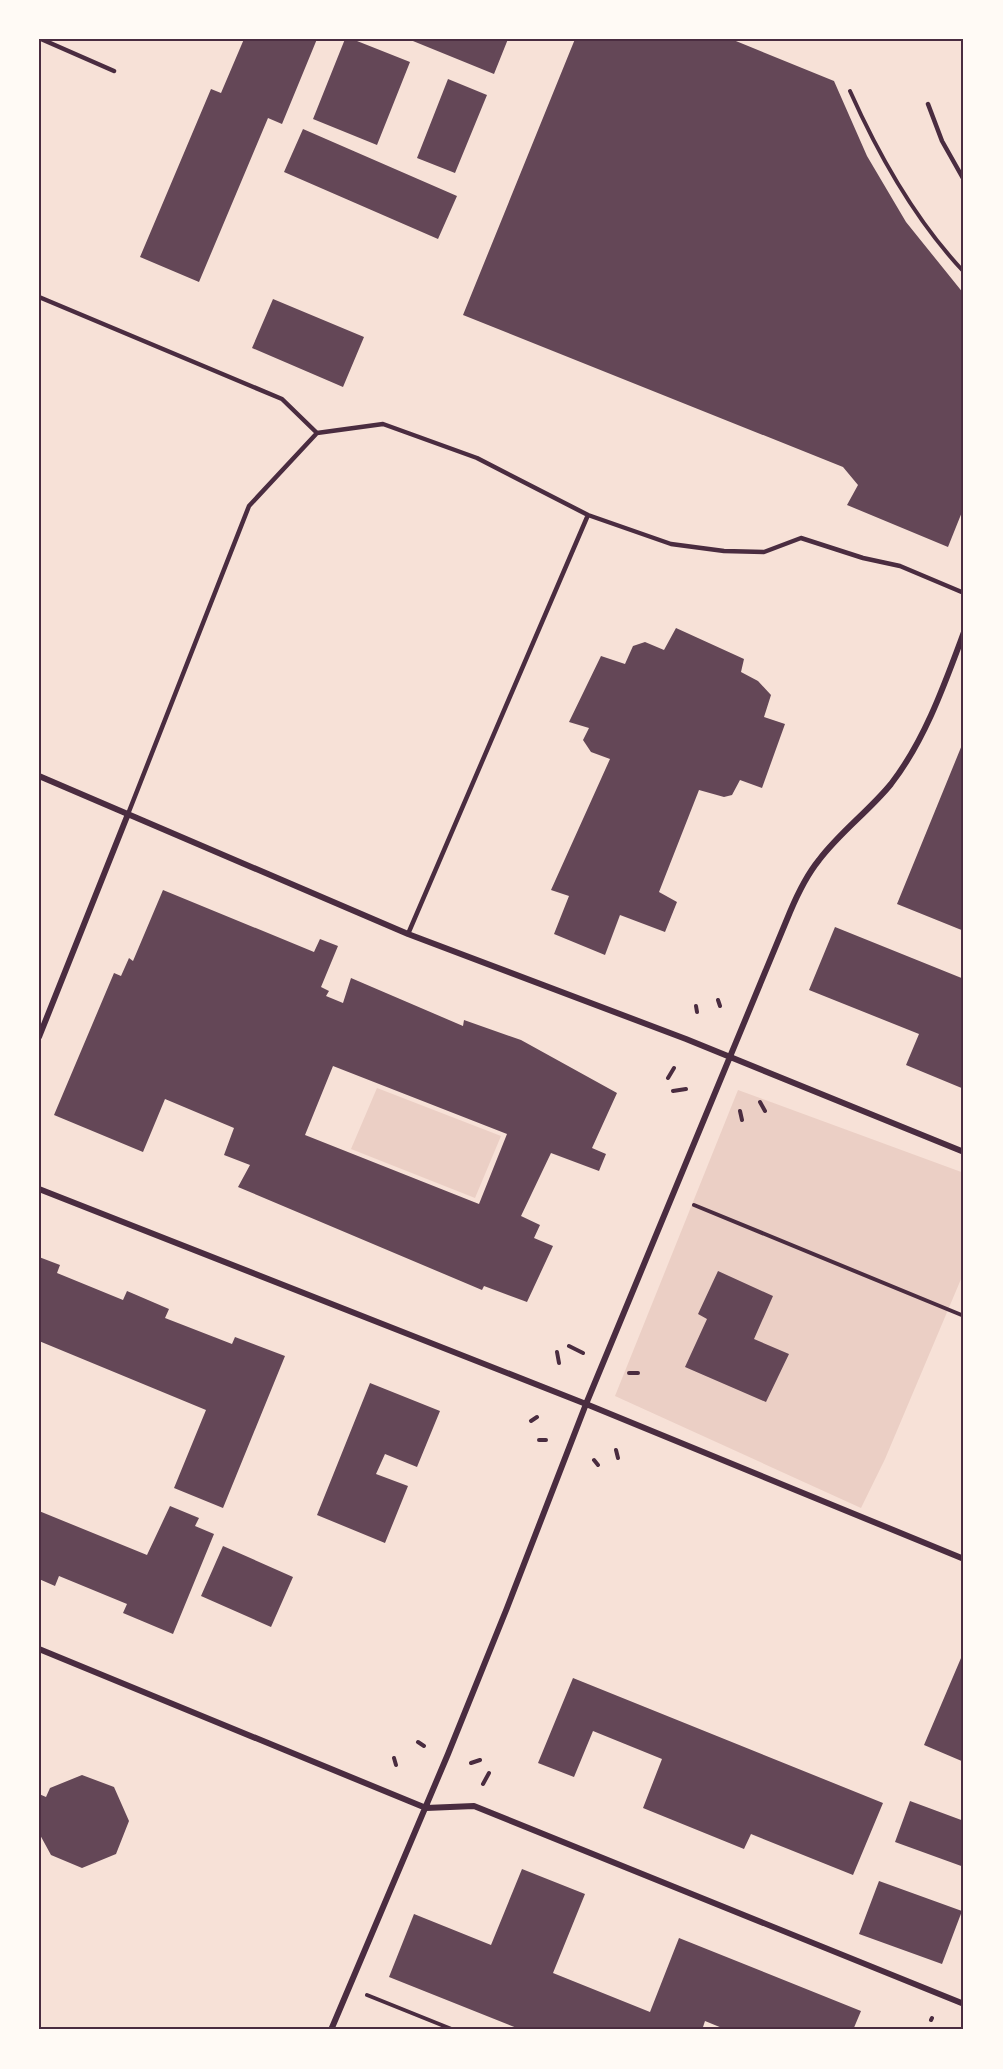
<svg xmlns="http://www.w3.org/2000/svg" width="1003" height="2069" viewBox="0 0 1003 2069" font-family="'Roboto Serif',serif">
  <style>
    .green { fill: #ebcfc5 }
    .building { fill: #644757; fill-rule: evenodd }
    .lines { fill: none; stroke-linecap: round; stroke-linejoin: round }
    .path { stroke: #4a2c40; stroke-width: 4 }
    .service { stroke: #4a2c40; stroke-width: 4.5 }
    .minor { stroke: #4a2c40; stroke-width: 6 }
    .neatline { fill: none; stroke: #4a2c40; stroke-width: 2 }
  </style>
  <rect width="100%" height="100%" fill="#f7e1d7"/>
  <path class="green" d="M377,1088L501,1136L475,1198L351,1149Z
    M738,1090L964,1173V1272L885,1459L861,1508L615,1396Z"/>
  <path class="building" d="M244,39H317L282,124L268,118L199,282L140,257L211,89L221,93Z
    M345,39H352L410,62L377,145L313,119Z
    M408,39H508L494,74Z
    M575,39H731L834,81L867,156L906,222L964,294V507L948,547L847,505L858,485L843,467L463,315Z
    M448,79L487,95L455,173L417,158Z
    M303,129L457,196L438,239L284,172Z
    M273,299L364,337L343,387L252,348Z
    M676,628L744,659L741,672L758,681L771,695L764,717L785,724L762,788L740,780L732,795L724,797L699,790L659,892L677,902L665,932L620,915L605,955L554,934L569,896L551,890L610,759L591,752L583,740L589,728L569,722L601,656L625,664L633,646L645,642L664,650Z
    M964,740V931L897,904Z
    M163,890L314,952L320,939L338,946L321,987L329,991L326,996L343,1003L351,978L463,1026L464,1020L521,1040L617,1093L592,1148L606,1154L599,1171L551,1153L521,1216L540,1225L534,1238L553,1246L527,1302L484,1286L482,1290L238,1187L250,1165L224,1155L234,1128L165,1099L143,1152L54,1115L114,973L121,976L129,958L133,961ZM333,1066L507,1134L479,1204L305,1135Z
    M835,927L964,979V1089L906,1065L919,1034L809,990Z
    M39,1257L60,1265L57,1273L123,1300L127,1291L169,1309L165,1318L232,1344L235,1337L285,1356L223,1508L174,1488L206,1410L39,1341Z
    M718,1271L773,1296L754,1339L789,1354L766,1402L685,1367L707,1319L698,1314Z
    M370,1383L440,1411L417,1467L385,1454L376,1474L408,1486L385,1543L317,1515Z
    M170,1506L199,1518L195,1526L214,1534L173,1634L123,1613L127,1604L59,1576L55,1586L39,1579V1511L147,1555Z
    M223,1546L293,1577L271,1627L201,1596Z
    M964,1651V1762L924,1745Z
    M573,1678L883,1803L853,1875L751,1834L744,1849L643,1808L662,1759L593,1731L574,1777L538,1763Z
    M82,1775L114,1787L129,1821L116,1854L82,1868L51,1855L39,1833V1794L46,1797L50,1788Z
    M910,1801L964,1821V1867L895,1842Z
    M522,1869L585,1894L553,1973L650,2012L679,1938L861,2011L853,2030H727L705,2021L702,2030H522L389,1977L414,1914L491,1945Z
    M879,1881L962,1911L942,1964L859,1934Z"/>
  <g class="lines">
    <path class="path" d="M850,91C879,156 915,220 964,272
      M718,1000L720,1006
      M696,1006L697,1012
      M668,1078L674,1068
      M673,1091L686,1089
      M760,1102L765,1111
      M740,1111L742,1120
      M694,1205L964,1316
      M569,1346L583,1353
      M557,1352L559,1363
      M629,1373H638
      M531,1421L537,1417
      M539,1440H546
      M616,1450L618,1458
      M594,1460L598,1465
      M418,1742L424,1746
      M394,1758L396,1765
      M471,1763L480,1760
      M483,1784L489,1773
      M367,1995L454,2030
      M931,2020L932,2018"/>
    <path class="service" d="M41,39L114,71
      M928,104L942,141L964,180
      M39,297L282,399L317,433
      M128,814L249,506L317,433L383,424L477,458L588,515L671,544L724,551L764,552L801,538L863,558L900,566L964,593
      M408,934L588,515"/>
    <path class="minor" d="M39,776L408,934L686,1039L964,1152
      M39,1037L128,814
      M39,1189L586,1404L964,1559
      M39,1649L426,1808L474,1806L964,2004
      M331,2030L448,1754L507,1608L586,1404L790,912C798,893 806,876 819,860C840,832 869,811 891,784C925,740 945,683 964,632"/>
  </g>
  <rect width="1003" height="2069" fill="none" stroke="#fffaf5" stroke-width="81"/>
  <rect x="40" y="40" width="922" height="1988" class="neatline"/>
</svg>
